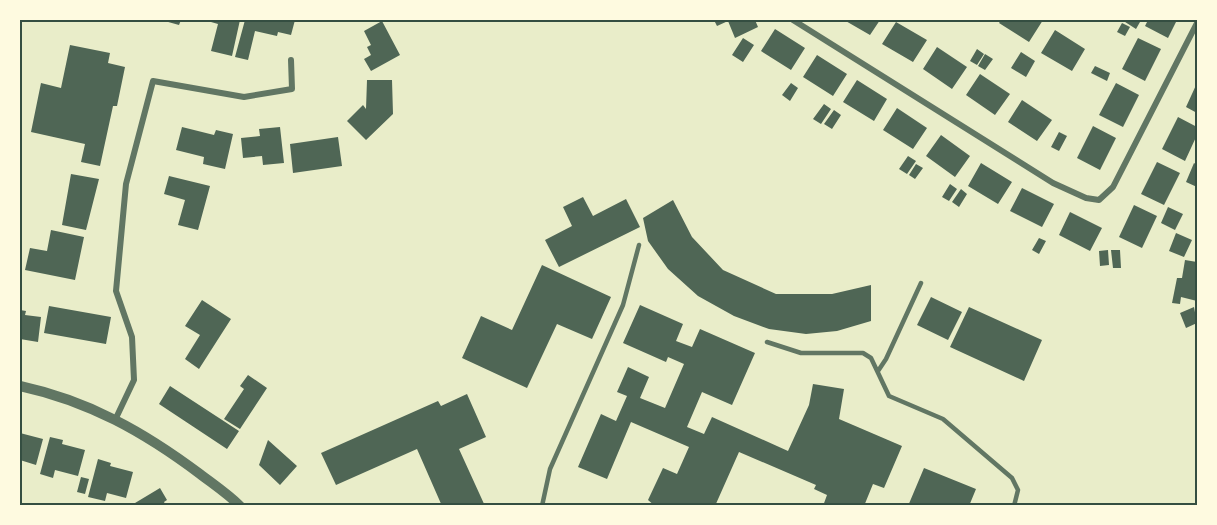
<svg xmlns="http://www.w3.org/2000/svg" width="1217" height="525" viewBox="0 0 1217 525" font-family="'Fira Sans Condensed',sans-serif">
  <style>
    .building { fill: #4f6655 }
    .lines { fill: none; stroke-linecap: round; stroke-linejoin: round }
    .service { stroke: #617663; stroke-width: 4.5 }
    .minor { stroke: #617663; stroke-width: 6 }
    .tertiary { stroke: #617663; stroke-width: 10 }
    .neatline { fill: none; stroke: #344e41; stroke-width: 2 }
  </style>
  <rect width="100%" height="100%" fill="#e9edc9"/>
  <path class="building" d="M161,20H181L179,25Z
    M204,20H240L232,56L211,51L218,24Z
    M245,20H295L291,35L278,32L277,36L255,31L248,60L235,57Z
    M714,20H755L758,27L735,38L728,21L717,26Z
    M844,20H880L870,35Z
    M1001,20H1043L1029,42L999,23Z
    M1122,20H1136L1140,22L1136,29Z
    M1148,20H1177L1168,38L1145,26Z
    M382,21L400,55L371,71L364,59L371,55L367,47L371,45L364,31Z
    M896,22L927,40L913,62L882,44Z
    M1122,23L1130,27L1125,36L1117,32Z
    M775,29L805,48L791,70L761,51Z
    M1055,30L1085,49L1072,71L1041,53Z
    M743,38L754,45L743,62L732,55Z
    M1138,38L1161,49L1145,81L1122,69Z
    M70,45L110,53L108,63L125,67L117,106H113L100,166L81,162L85,144L31,132L41,83L61,88Z
    M937,47L967,67L952,89L923,69Z
    M977,49L984,54L977,65L970,61Z
    M1021,52L1035,61L1026,77L1011,68Z
    M985,54L993,59L985,70L978,66Z
    M817,55L847,74L833,96L803,77Z
    M1095,66L1110,73L1107,81L1091,73Z
    M980,74L1010,94L995,115L966,95Z
    M367,80H392L393,114L366,140L347,121L363,105L366,109Z
    M857,80L887,99L874,121L843,102Z
    M791,83L798,88L790,101L782,95Z
    M1116,83L1139,95L1123,127L1099,115Z
    M1197,83V113L1186,107Z
    M1022,100L1052,120L1037,141L1008,122Z
    M824,104L831,109L821,124L813,119Z
    M897,108L927,128L913,149L883,130Z
    M834,110L841,115L832,129L824,124Z
    M1178,117L1197,127V135L1185,161L1162,149Z
    M1093,126L1116,138L1100,170L1077,158Z
    M182,127L214,135L216,130L233,134L225,169L203,164L204,157L176,150Z
    M280,127L284,163L263,165L262,156L243,158L241,138L260,136L259,129Z
    M1059,132L1067,136L1059,151L1051,147Z
    M941,135L970,156L955,177L926,156Z
    M338,137L342,166L293,173L290,144Z
    M908,156L916,161L907,174L899,169Z
    M1157,162L1180,173L1164,205L1141,194Z
    M981,163L1012,182L998,204L968,186Z
    M1194,163L1197,165V187L1186,182Z
    M916,164L923,168L915,179L909,175Z
    M71,174L99,179L86,230L62,225Z
    M169,176L210,186L198,230L178,225L185,200L164,194Z
    M950,184L957,189L949,201L942,197Z
    M1022,188L1054,204L1042,227L1010,211Z
    M961,189L967,194L959,207L952,202Z
    M583,197L593,216L626,199L640,227L559,267L545,240L572,226L563,207Z
    M673,200L692,237L723,270L776,294H832L871,285V321L837,331L806,334L769,329L734,316L698,296L668,269L648,241L643,218Z
    M1134,205L1157,216L1142,248L1119,237Z
    M1168,207L1183,214L1175,230L1161,223Z
    M1070,212L1102,228L1090,251L1059,235Z
    M51,230L84,237L75,280L25,270L30,248L47,251Z
    M1176,233L1192,240L1184,257L1169,251Z
    M1039,238L1046,241L1039,254L1032,250Z
    M1108,250L1109,265L1100,266L1099,251Z
    M1111,250H1120L1121,268H1113Z
    M1185,260L1197,262V301L1181,297L1180,304L1172,303L1177,278H1182Z
    M542,265L611,297L592,339L557,324L527,388L462,358L481,316L512,330Z
    M931,297L962,312L948,340L917,325Z
    M202,300L231,319L199,369L185,359L200,335L185,326Z
    M640,305L683,324L676,341L692,347L700,329L755,353L732,405L702,392L687,427L704,434L712,417L788,451L809,405L813,384L844,389L839,419L902,446L884,488L873,484L864,506H823L827,495L814,489L816,485L739,452L715,506H655L648,500L663,468L677,474L689,447L631,422L607,479L578,467L601,414L616,421L627,396L617,392L628,367L649,377L640,398L665,408L684,364L668,357L666,362L623,343Z
    M49,306L111,317L106,344L44,333Z
    M969,307L1042,340L1024,381L950,347Z
    M1194,307L1197,323L1186,328L1180,313Z
    M20,310L26,311L25,315L41,317L38,342L20,339Z
    M248,375L267,388L240,429L224,419L244,389L240,386Z
    M170,386L239,431L227,449L159,404Z
    M467,394L486,437L459,449L485,506H442L417,449L336,485L321,453L438,401L441,406Z
    M20,433L43,439L36,465L20,460Z
    M50,437L63,440L62,444L85,450L78,476L55,470L53,478L40,474Z
    M268,440L297,466L280,485L259,465Z
    M98,459L111,463L110,466L133,472L126,498L107,493L105,501L88,497Z
    M924,468L976,489L969,506H908Z
    M81,477L89,479L85,494L77,492Z
    M160,488L167,500L164,502L166,506H136L135,503Z"/>
  <g class="lines">
    <path class="service" d="M767,342L801,353H863L871,358L889,396L943,419L1012,478L1018,490L1014,506
      M878,371L886,359L921,283
      M542,506L550,469L623,305L639,245"/>
    <path class="minor" d="M793,20L1053,183L1086,198L1099,200L1113,187L1198,21
      M116,418L134,380L132,337L116,291L126,184L153,81L244,97L292,89L291,60"/>
    <path class="tertiary" d="M20,386C89,401 144,432 200,474C213,484 228,494 240,506"/>
  </g>
  <rect width="1217" height="525" fill="none" stroke="#fefae0" stroke-width="42"/>
  <rect x="21" y="21" width="1175" height="483" class="neatline"/>
</svg>
